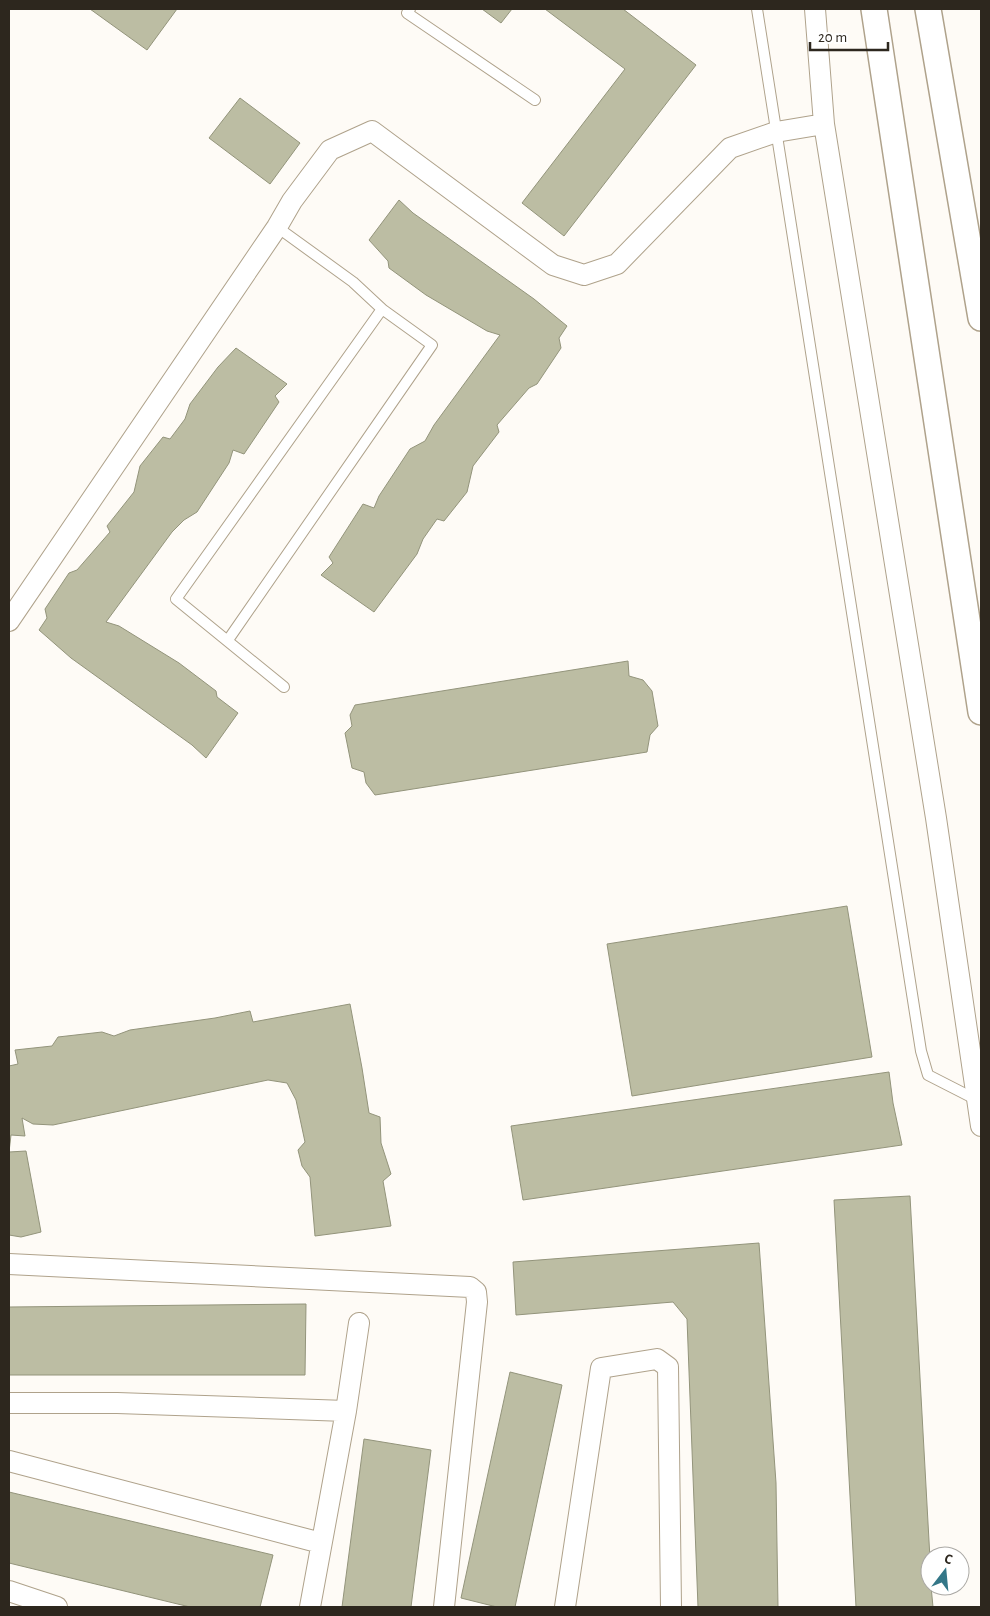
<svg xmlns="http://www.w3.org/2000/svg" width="990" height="1616" viewBox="0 0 990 1616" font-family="'Alegreya Sans',sans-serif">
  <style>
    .building { fill: #bcbda3; stroke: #93947b }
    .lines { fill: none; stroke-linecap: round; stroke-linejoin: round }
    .service-casing { stroke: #afa28b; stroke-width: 12 }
    .minor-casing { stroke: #afa28b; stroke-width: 22 }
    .tertiary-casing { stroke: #afa28b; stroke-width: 28 }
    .service { stroke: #fff; stroke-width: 10 }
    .minor { stroke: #fff; stroke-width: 20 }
    .tertiary { stroke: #fff; stroke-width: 25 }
  </style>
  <rect width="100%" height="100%" fill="#fefbf6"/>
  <path class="building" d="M90,9H177L147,50Z
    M482,9H512L501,23Z
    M545,9H623L696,65L564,236L522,203L625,69Z
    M240,98L300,143L270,184L209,138Z
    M399,200L413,213L534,299L567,326L559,338L561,348L537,384L529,388L497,425L499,432L473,466L467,492L444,521L437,519L423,539L417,554L374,612L321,575L333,563L329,557L363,504L374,508L379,496L410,449L425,441L434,425L500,335L487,331L426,295L389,268L388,261L369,240Z
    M236,348L287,384L275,396L279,402L244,454L233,450L229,463L197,512L184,520L172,532L106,622L119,626L179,663L216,691L217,697L238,713L206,758L192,745L71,658L39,630L47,618L45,609L69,573L77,570L110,532L107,526L134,492L140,466L163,437L170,439L185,419L190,404L218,367Z
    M628,661L629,676L643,680L652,691L658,726L650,735L647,752L375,795L366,783L364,772L352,768L345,733L352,726L350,715L355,705Z
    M847,906L872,1057L632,1096L607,944Z
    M350,1004L362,1068L369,1113L380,1117L381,1143L391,1174L383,1181L391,1226L315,1236L310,1177L302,1166L298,1150L305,1142L296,1100L287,1083L268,1080L53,1125L33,1124L22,1118L25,1136L11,1135L9,1152L26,1151L41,1232L21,1237L9,1235V1066L18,1064L15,1050L52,1046L58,1037L102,1032L114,1036L130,1030L215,1018L250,1011L253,1022Z
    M889,1072L893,1103L902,1145L523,1200L511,1126Z
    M910,1196L930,1559V1586H931L933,1607H856L834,1200Z
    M759,1243L776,1483L778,1607H698L687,1319L673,1302L516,1315L513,1262Z
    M306,1304L305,1375H9V1307Z
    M510,1372L562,1385L515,1607H497L461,1598Z
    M364,1439L431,1450L411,1607H342Z
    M9,1492L273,1555L260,1607H190L9,1563Z"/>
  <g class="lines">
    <g class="service-casing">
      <path id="service" d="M410,9L407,13L535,100
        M757,9L921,1051L928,1075L977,1100
        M277,227L353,282L382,309L176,599L284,687
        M228,640L432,345L382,309"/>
    </g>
    <g class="minor-casing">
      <path id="minor" d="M815,9L824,124L936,818L981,1126
        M9,621L277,227L292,201L330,150L372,131L553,265L584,275L617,264L730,148L776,132L824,124
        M9,1264L470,1287L476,1292L477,1302L444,1607
        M9,1403H117L346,1411
        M9,1461L321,1543
        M9,1591L57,1607
        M310,1607L346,1411L359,1323
        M565,1607L601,1368L657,1359L668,1367L671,1607"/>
    </g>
    <g class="tertiary-casing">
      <path id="tertiary" d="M874,9L981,712
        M928,9L981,318"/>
    </g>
    <use href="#service" class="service"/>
    <use href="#minor" class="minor"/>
    <use href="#tertiary" class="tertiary"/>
  </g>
  <rect width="990" height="1616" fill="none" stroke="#2d271e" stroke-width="20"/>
  <g transform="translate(945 1571) rotate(16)"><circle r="24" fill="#ffffff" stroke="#aba9a5"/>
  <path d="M0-4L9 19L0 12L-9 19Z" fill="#347788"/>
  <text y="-8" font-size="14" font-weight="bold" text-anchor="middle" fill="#2d271e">С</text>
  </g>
  <path d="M810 42v8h78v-8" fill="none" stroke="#2d271e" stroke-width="2.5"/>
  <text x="818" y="42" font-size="15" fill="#2d271e" stroke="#ffffff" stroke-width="4" paint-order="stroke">20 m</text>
</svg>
